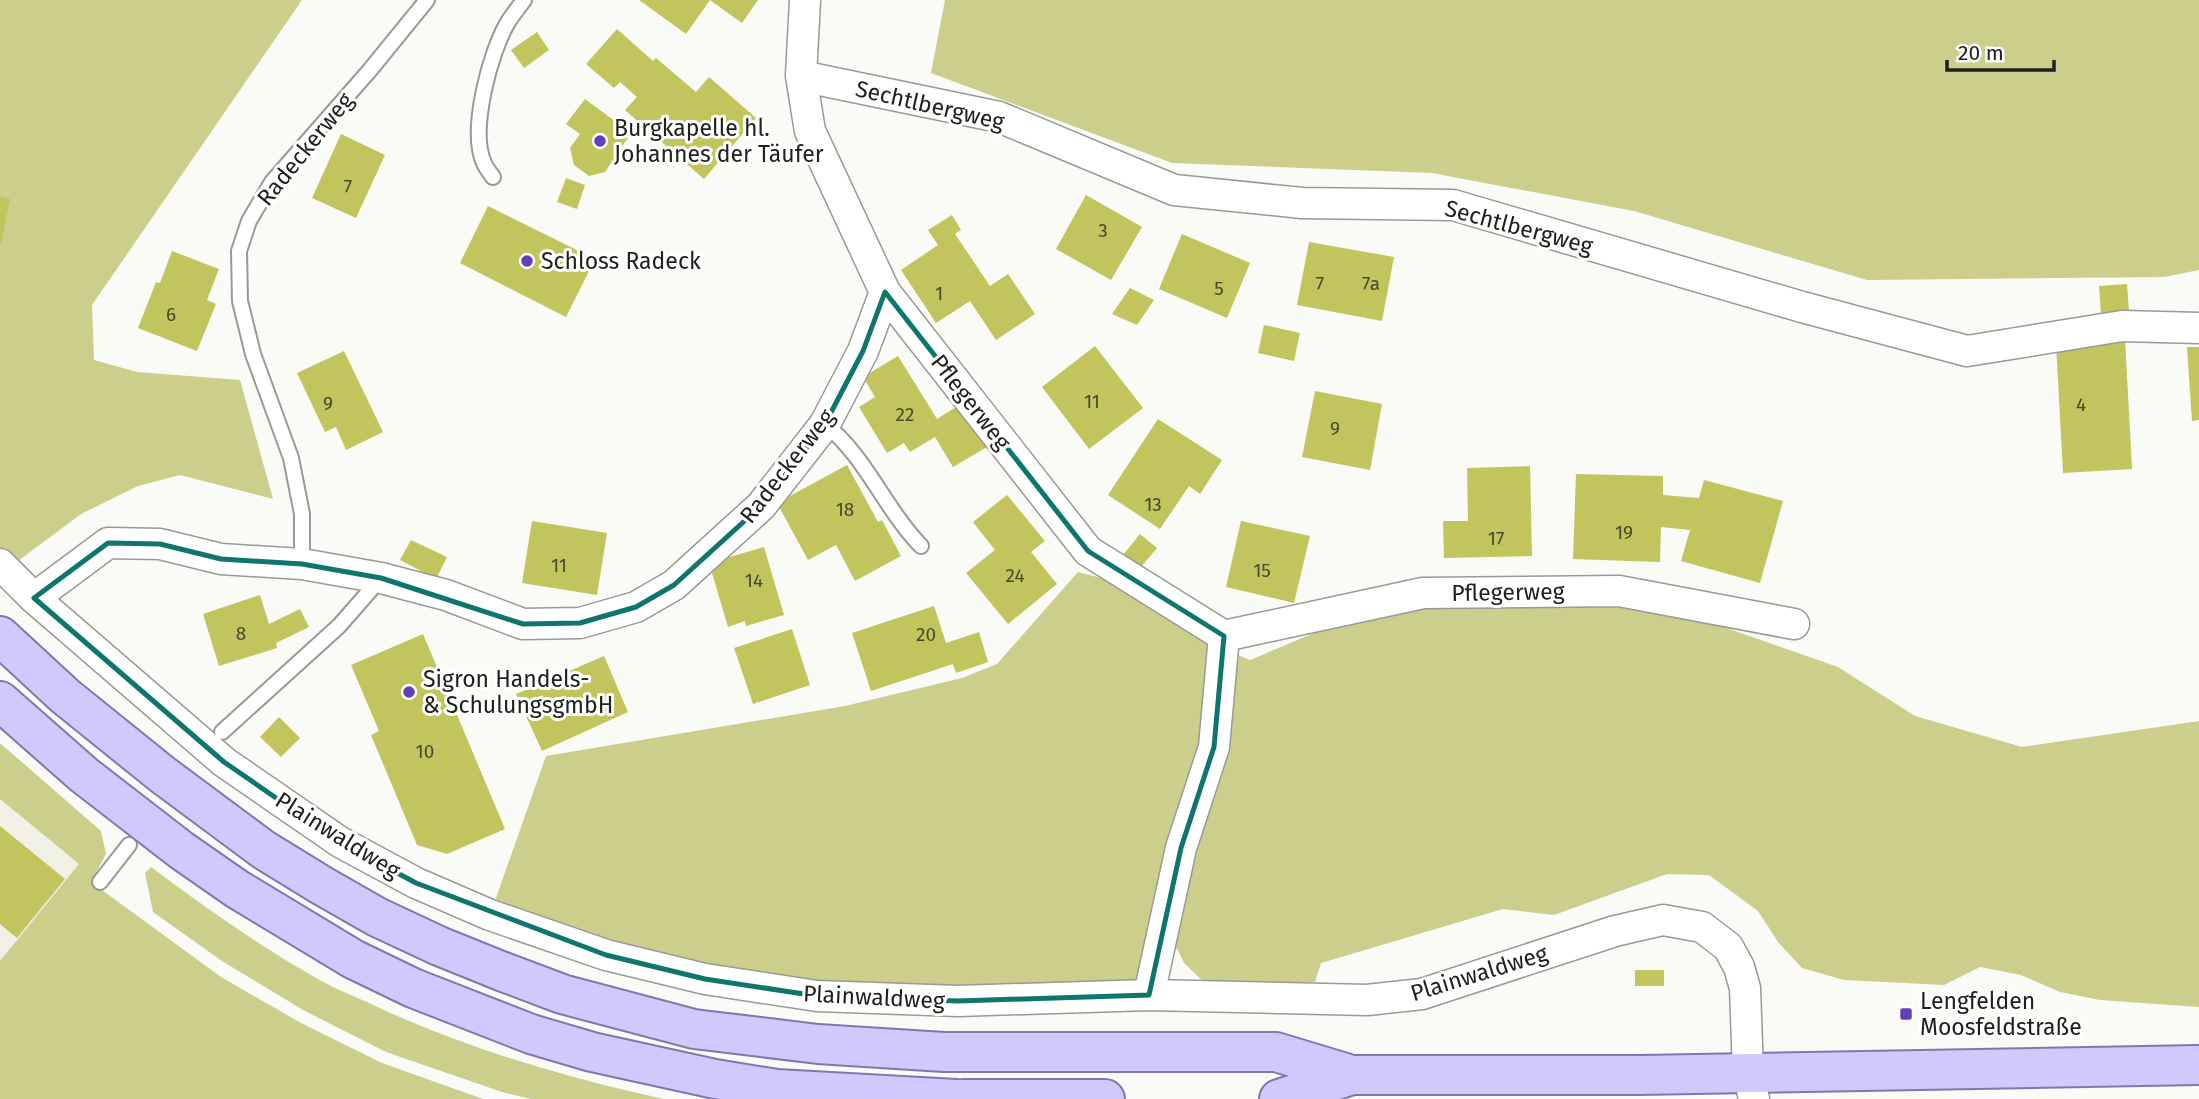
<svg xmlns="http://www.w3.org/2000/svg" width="2199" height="1099" viewBox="0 0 2199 1099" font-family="'Fira Sans',sans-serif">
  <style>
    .built { fill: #f0f0e5 }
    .green { fill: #ccce8b }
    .building { fill: #c2c45d }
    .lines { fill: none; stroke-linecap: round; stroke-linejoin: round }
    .lane-casing { stroke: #999995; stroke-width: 18 }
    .street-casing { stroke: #999995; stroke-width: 33 }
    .primary-casing { stroke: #8276ad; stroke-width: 42 }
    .lane { stroke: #fff; stroke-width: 14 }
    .street { stroke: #fff; stroke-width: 30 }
    .primary { stroke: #d3c8fc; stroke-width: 38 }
    .marked { fill: none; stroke: #0f766e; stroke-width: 5; stroke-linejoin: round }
    .poi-dot { fill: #653fb7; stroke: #fffffe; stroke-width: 2.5 }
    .labels { text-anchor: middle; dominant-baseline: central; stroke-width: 6; stroke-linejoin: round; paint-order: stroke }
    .number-label { font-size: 19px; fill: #48492e }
    .street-label { font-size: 23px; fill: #20201f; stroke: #fffffe }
    .poi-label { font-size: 23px; fill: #20201f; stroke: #fffffe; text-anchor: start }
  </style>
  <rect width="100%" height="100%" fill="#fafaf6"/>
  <path class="built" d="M0,799L79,864L0,961Z"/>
  <path class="green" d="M0,0H302L92,305L94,360L137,372L240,380L273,499L180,475L138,486L81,514L6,570L0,564Z
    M945,0H2199V270L2164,277L1867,280L1634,211L1432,173L1172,163L931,73Z
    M1078,572L1129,585L1209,643L1250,660L1326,628L1408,606L1566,600L1701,619L1838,667L1915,716L2022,747L2199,721V1007L2100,1000L2060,992L2021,975L1980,967L1944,985L1844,980L1802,968L1778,942L1758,911L1709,875L1667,874L1554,915L1503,909L1321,963L1315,982H1204L1184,963L1177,948L1126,991L825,992L490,915L546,756L845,706L962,678L997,664Z
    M0,743L101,831L106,854L91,882L221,977L301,1023L382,1063L483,1099H0V961L79,864L0,799Z
    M151,867C206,908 258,945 318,979C335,989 354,996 371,1004C465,1048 563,1077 664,1099H531L502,1092L386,1052L303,1010L222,961L153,912L145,873Z"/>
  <path class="building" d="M639,0H710L686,34Z
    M710,0H758L742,23Z
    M617,29L653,61L656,58L696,92L709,77L756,118L704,179L625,110L637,97L620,82L614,88L586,64Z
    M537,32L549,50L524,68L511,50Z
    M585,99L631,133L605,172L589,176L574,165L570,148L580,134L566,124Z
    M341,134L385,155L356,218L312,198Z
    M566,178L585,185L577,209L557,202Z
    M1086,195L1142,227L1111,280L1056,249Z
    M0,197L10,199L1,245H0Z
    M488,206L595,259L566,317L460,263Z
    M952,215L961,230L955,234L990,286L1008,274L1035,314L996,340L970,301L936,323L901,270L938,245L928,230Z
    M1182,234L1250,263L1227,318L1159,289Z
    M1309,242L1394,257L1382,321L1297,305Z
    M172,251L219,269L207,300L216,304L197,351L138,328L156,282L160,283Z
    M2127,284L2129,311L2101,313L2099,286Z
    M1130,288L1154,300L1137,325L1112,314Z
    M1264,325L1300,333L1294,361L1258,353Z
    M2125,339L2132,469L2063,473L2056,343Z
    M1095,346L1143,408L1089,449L1042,387Z
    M2187,347H2199V420L2192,421Z
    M344,351L383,432L346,450L336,427L325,432L297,373Z
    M898,356L937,419L961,404L987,447L953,467L935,437L910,452L904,443L887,453L859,407L875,397L863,377Z
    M1315,391L1382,404L1370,470L1302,457Z
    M1158,419L1222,460L1200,494L1189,486L1160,529L1108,495Z
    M847,465L878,522L882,520L901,556L855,581L836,545L808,560L777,503Z
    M1530,466L1532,556L1444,558L1443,521H1468L1467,468Z
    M1576,474L1663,476V495L1699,498L1704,480L1783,501L1760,583L1681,561L1690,530L1661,527L1660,562L1573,559Z
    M1007,495L1045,541L1031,552L1057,584L1008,624L966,573L995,550L973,522Z
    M532,521L607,533L597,595L522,583Z
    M1241,521L1310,536L1294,603L1226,587Z
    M1140,534L1157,548L1140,568L1123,555Z
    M411,540L447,557L436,579L400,560Z
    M764,547L784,615L746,626L745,621L728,627L709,563Z
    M260,595L269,624L300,609L309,627L276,643L277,648L219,666L203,614Z
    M934,606L946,643L979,632L988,662L956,673L953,664L871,691L852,633Z
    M792,629L810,685L753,704L734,648Z
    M423,634L505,829L447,854L417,845L371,735L379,731L351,665Z
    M604,656L628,712L542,751L516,694Z
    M279,717L300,738L281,757L260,737Z
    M0,826L65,879L17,938L0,924Z
    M1635,970H1664V986H1635Z"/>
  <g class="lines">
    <g class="lane-casing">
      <path id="lane" d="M493,177C490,173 486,168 484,163C469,131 490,52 508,22C513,14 519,7 524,0
        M825,424C866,457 885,509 921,546
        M302,564V514L291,458L253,354L240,301L239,251L249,221L272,182L370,70L427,0
        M222,732L339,626L381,578
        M100,882L129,845"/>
    </g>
    <g class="street-casing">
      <path id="street" d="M801,76L999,117L1174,190L1302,203L1453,205L1802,307L1967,351L2122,326L2199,328
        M885,292L1088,551L1224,636L1214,747L1181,848L1149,995
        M0,564L34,598L224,762L340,842L416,883L490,915L606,955L705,979L817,996L958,1001L1149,995L1367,1000L1422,994L1615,931L1663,920L1702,927L1728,947L1739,967L1745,988L1748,1072L1754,1099
        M34,598L108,543L160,544L221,559L302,564L381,578L446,595L523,624L580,623L636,607L674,585L761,506L825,424L863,351L885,292L810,131L801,76L805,0
        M1224,636L1423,593L1619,591L1794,624"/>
    </g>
    <g class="primary-casing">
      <path id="primary" d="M0,636L65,696L163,775L264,850L321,885L377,917L439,946L501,971L562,994L694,1029L818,1044L944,1052H1276L1352,1075H1640L2199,1065
        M0,701L84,775L181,850L237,889L353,959L413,988L531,1034L592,1052L715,1079L777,1089L956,1099
        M963,1099H1105
        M1279,1099L1352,1075"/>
    </g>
    <use href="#lane" class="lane"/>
    <use href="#street" class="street"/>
    <use href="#primary" class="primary"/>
  </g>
  <path class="marked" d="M885,292L1088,551L1224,636L1214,747L1181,848L1149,995L958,1001L817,996L705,979L606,955L416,883L340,842L224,762L34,598L108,543L160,544L221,559L302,564L381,578L523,624L580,623L636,607L674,585L761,506L825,424L863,351Z"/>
  <g class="poi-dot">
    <circle cx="600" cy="141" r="7"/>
    <circle cx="527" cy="261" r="7"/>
    <circle cx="409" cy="692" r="7"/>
    <rect x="1899" y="1007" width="14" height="14" rx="3.5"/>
  </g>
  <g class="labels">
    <g class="number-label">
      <text x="348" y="186">7</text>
      <text x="1103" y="230">3</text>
      <text x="1320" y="283">7</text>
      <text x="1371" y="283">7a</text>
      <text x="1219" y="288">5</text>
      <text x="939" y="293">1</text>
      <text x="171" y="314">6</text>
      <text x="1092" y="401">11</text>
      <text x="328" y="403">9</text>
      <text x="2081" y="404">4</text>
      <text x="905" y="414">22</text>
      <text x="1335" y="428">9</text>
      <text x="1153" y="504">13</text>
      <text x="845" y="509">18</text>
      <text x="1624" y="532">19</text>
      <text x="1496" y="538">17</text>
      <text x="559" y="565">11</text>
      <text x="1262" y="570">15</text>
      <text x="1015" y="575">24</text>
      <text x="754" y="580">14</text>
      <text x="241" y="633">8</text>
      <text x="926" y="634">20</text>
      <text x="425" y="751">10</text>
    </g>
    <g class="street-label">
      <text transform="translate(930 105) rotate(13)">Sechtlbergweg</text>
      <text transform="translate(305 149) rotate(-51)">Radeckerweg</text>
      <text transform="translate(1519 227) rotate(15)">Sechtlbergweg</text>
      <text transform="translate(971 402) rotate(52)">Pflegerweg</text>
      <text transform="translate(787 466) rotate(-52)">Radeckerweg</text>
      <text transform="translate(1508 592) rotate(-1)">Pflegerweg</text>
      <text transform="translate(338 835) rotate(32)">Plainwaldweg</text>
      <text transform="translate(1479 973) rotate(-17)">Plainwaldweg</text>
      <text transform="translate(874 997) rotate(3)">Plainwaldweg</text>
    </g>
    <g class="poi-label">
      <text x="614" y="128">Burgkapelle hl.<tspan x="614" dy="26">Johannes der Täufer</tspan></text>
      <text x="541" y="261">Schloss Radeck</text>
      <text x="423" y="679">Sigron Handels-<tspan x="423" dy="26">&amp; SchulungsgmbH</tspan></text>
      <text x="1920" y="1001">Lengfelden<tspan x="1920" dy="26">Moosfeldstraße</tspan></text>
    </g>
  </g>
  <path d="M1947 60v10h107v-10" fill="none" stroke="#20201f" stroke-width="3.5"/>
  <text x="1958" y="60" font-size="21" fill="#20201f" stroke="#fffffe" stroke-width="5" paint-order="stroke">20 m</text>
</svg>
